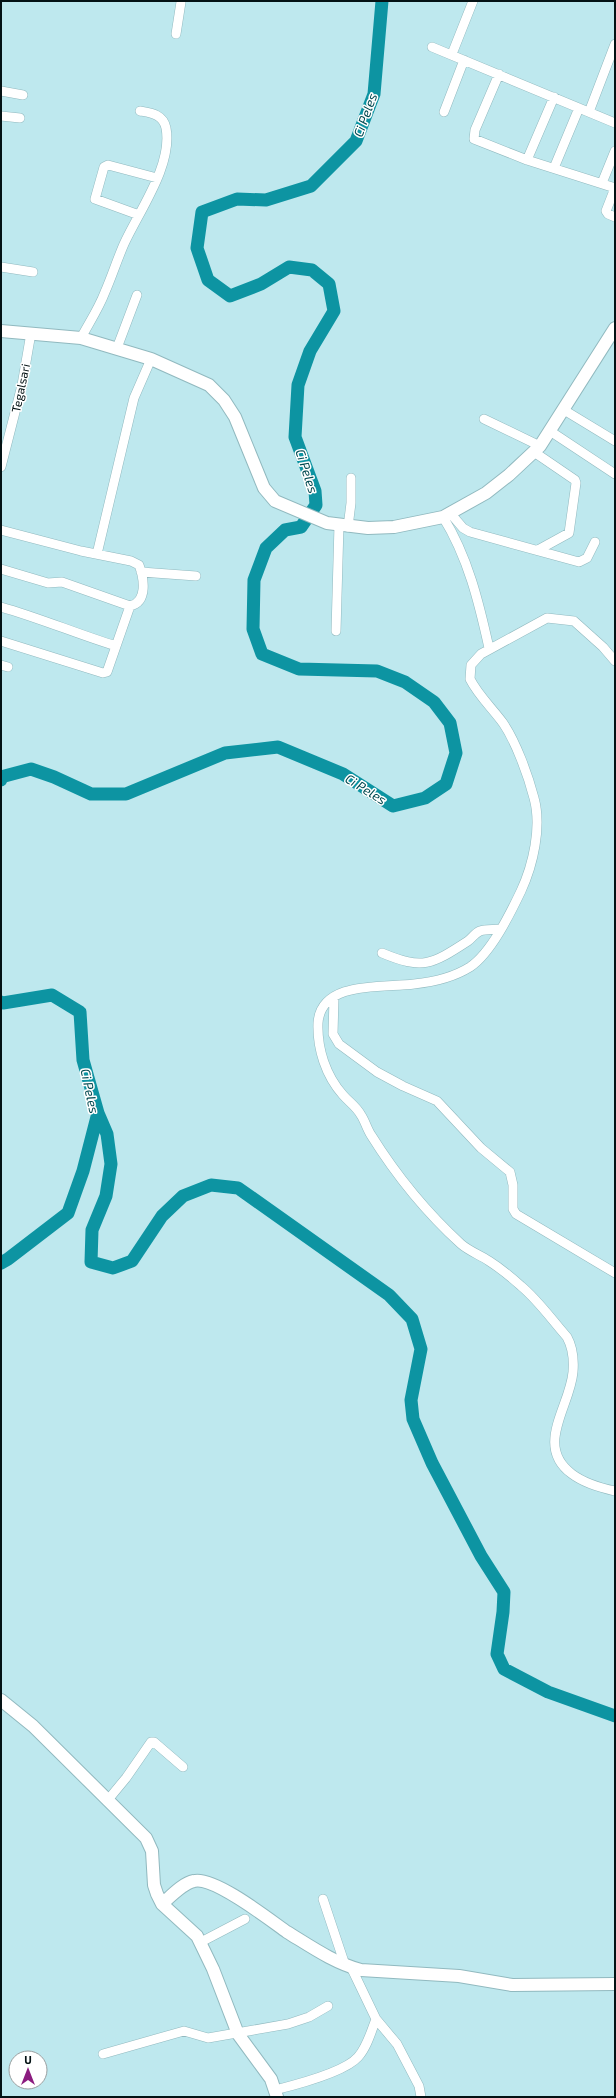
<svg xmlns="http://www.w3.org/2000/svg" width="616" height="2098" viewBox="0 0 616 2098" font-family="'Exo 2',sans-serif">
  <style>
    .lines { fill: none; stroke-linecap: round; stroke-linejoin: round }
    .river { stroke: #0d94a2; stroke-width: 13 }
    .street-casing { stroke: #91b9bf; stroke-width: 10 }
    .secondary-casing { stroke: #91b9bf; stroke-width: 14 }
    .street { stroke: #fff; stroke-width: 9 }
    .secondary { stroke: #fff; stroke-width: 12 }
    .labels { text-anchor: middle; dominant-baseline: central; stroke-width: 3; stroke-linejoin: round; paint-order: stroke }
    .street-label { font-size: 12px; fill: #041214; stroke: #fff }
    .water-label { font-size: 13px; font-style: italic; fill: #004950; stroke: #fff }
  </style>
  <rect width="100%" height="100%" fill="#bee8ee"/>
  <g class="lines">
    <path class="river" d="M1,780V777L31,769L54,777L91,794H126L225,753L278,747L343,774L393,806L425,798L446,784L456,753L450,723L434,702L405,682L377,671L299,669L262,654L253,629L254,580L266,548L285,530L301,527L316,505L315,491L295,437L298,385L310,351L334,311L329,284L312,270L289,267L261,284L230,296L208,280L197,248L202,212L237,199L266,200L311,186L356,141L374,94L382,1
      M1,1002L3,1003L52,995L80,1012L83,1060L98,1113L83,1171L68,1213L8,1259L1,1263
      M98,1113L107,1134L111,1164L106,1196L92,1230L91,1262L113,1268L132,1261L162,1216L183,1196L211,1185L238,1188L389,1295L412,1319L421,1349L411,1400L413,1419L432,1463L481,1556L504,1592L503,1612L497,1654L504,1669L548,1692L615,1716"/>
    <g class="street-casing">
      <path id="street" d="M176,34L181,2
        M432,47L615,123
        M452,54L473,1
        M499,74L475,130L474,139L527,160L615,188L606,211L608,214L615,217
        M1,91L23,95
        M444,112L464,60
        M589,112L615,44
        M1,116L20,118
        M527,160L554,97
        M554,168L579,108
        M602,183L615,151
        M139,215L95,199L104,167L108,165L157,178
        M1,267L33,272
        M81,338C89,323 99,308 105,292C112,276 117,260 124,244C139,211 173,165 166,128C163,114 151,113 140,111
        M117,348L137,295
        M564,410L615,441
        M484,419L540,446
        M550,431L615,474
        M534,452L575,480L576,483L569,533L538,550
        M1,467L22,385L31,333
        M451,514L463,528L470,532L579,562L587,558L595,542
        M443,517C468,557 479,603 489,648
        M348,527L351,503V478
        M1,530L81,551L131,561L139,565C144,578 148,602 130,606L107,672L103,673L1,641
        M97,554L134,398L151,359
        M1,569L48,583L62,582L130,606
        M141,572L196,576
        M1,607C40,618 77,634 116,646
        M336,631L339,525
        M615,661L603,647L574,621L547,618L481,654L471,665L470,679C478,695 492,708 503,723C516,742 528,775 534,798C542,827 533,865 521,891C510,914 491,953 470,967C454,977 434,982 414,984C384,988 321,980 318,1023C317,1049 326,1076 343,1095C349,1102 356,1106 361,1115C365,1121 367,1129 371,1135C396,1175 427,1213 461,1244C469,1251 480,1255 489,1261C500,1268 511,1277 521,1286C538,1300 552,1320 567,1337C573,1348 574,1360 573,1372C570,1407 534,1446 572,1474C584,1483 601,1488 615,1491
        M1,665L8,667
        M382,953C423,970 431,965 468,941C472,938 475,933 480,931C486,929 494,930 501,929
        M334,998L333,1034L339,1044L377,1072L403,1086L437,1101L481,1148L510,1172L513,1185V1209L516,1214L615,1273
        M107,1801L126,1778L151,1742H154L183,1767
        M323,1899L345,1965
        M201,1942L245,1919
        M351,1967L376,2019L397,2044L419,2086L421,2097
        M103,2054L184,2031L208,2038L288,2024L309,2017L328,2006
        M275,2090C295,2085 345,2072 358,2057C367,2047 371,2032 376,2019"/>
    </g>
    <g class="secondary-casing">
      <path id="secondary" d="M1,331L81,338L151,359L209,385L224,400L235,417L264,488L275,501L327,523L368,528L394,527L443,517L486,493L509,475L540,446L615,328
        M1,1700L33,1726L146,1838L152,1851L154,1885L157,1894L162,1904L197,1936L213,1969L238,2034L271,2079L277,2097
        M162,1904C171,1896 183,1883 194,1881C214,1876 270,1920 287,1932C310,1946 334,1963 361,1970L459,1976L512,1985L615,1984"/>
    </g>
    <use href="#street" class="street"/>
    <use href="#secondary" class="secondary"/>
  </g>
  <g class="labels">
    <g class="street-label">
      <text transform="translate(20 388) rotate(-78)">Tegalsari</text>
    </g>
    <g class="water-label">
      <text transform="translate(365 115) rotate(-70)">Ci Peles</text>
      <text transform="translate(307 471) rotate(72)">Ci Peles</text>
      <text transform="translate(366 789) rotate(32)">Ci Peles</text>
      <text transform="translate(90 1091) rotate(78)">Ci Peles</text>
    </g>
  </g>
  <rect width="616" height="2098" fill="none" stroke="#041214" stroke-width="4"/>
  <g transform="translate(28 2070)"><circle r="19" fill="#ffffff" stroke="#9ba0a1"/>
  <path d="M0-3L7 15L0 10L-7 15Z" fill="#8b1c7f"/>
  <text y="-6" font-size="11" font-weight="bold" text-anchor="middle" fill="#041214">U</text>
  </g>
</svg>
